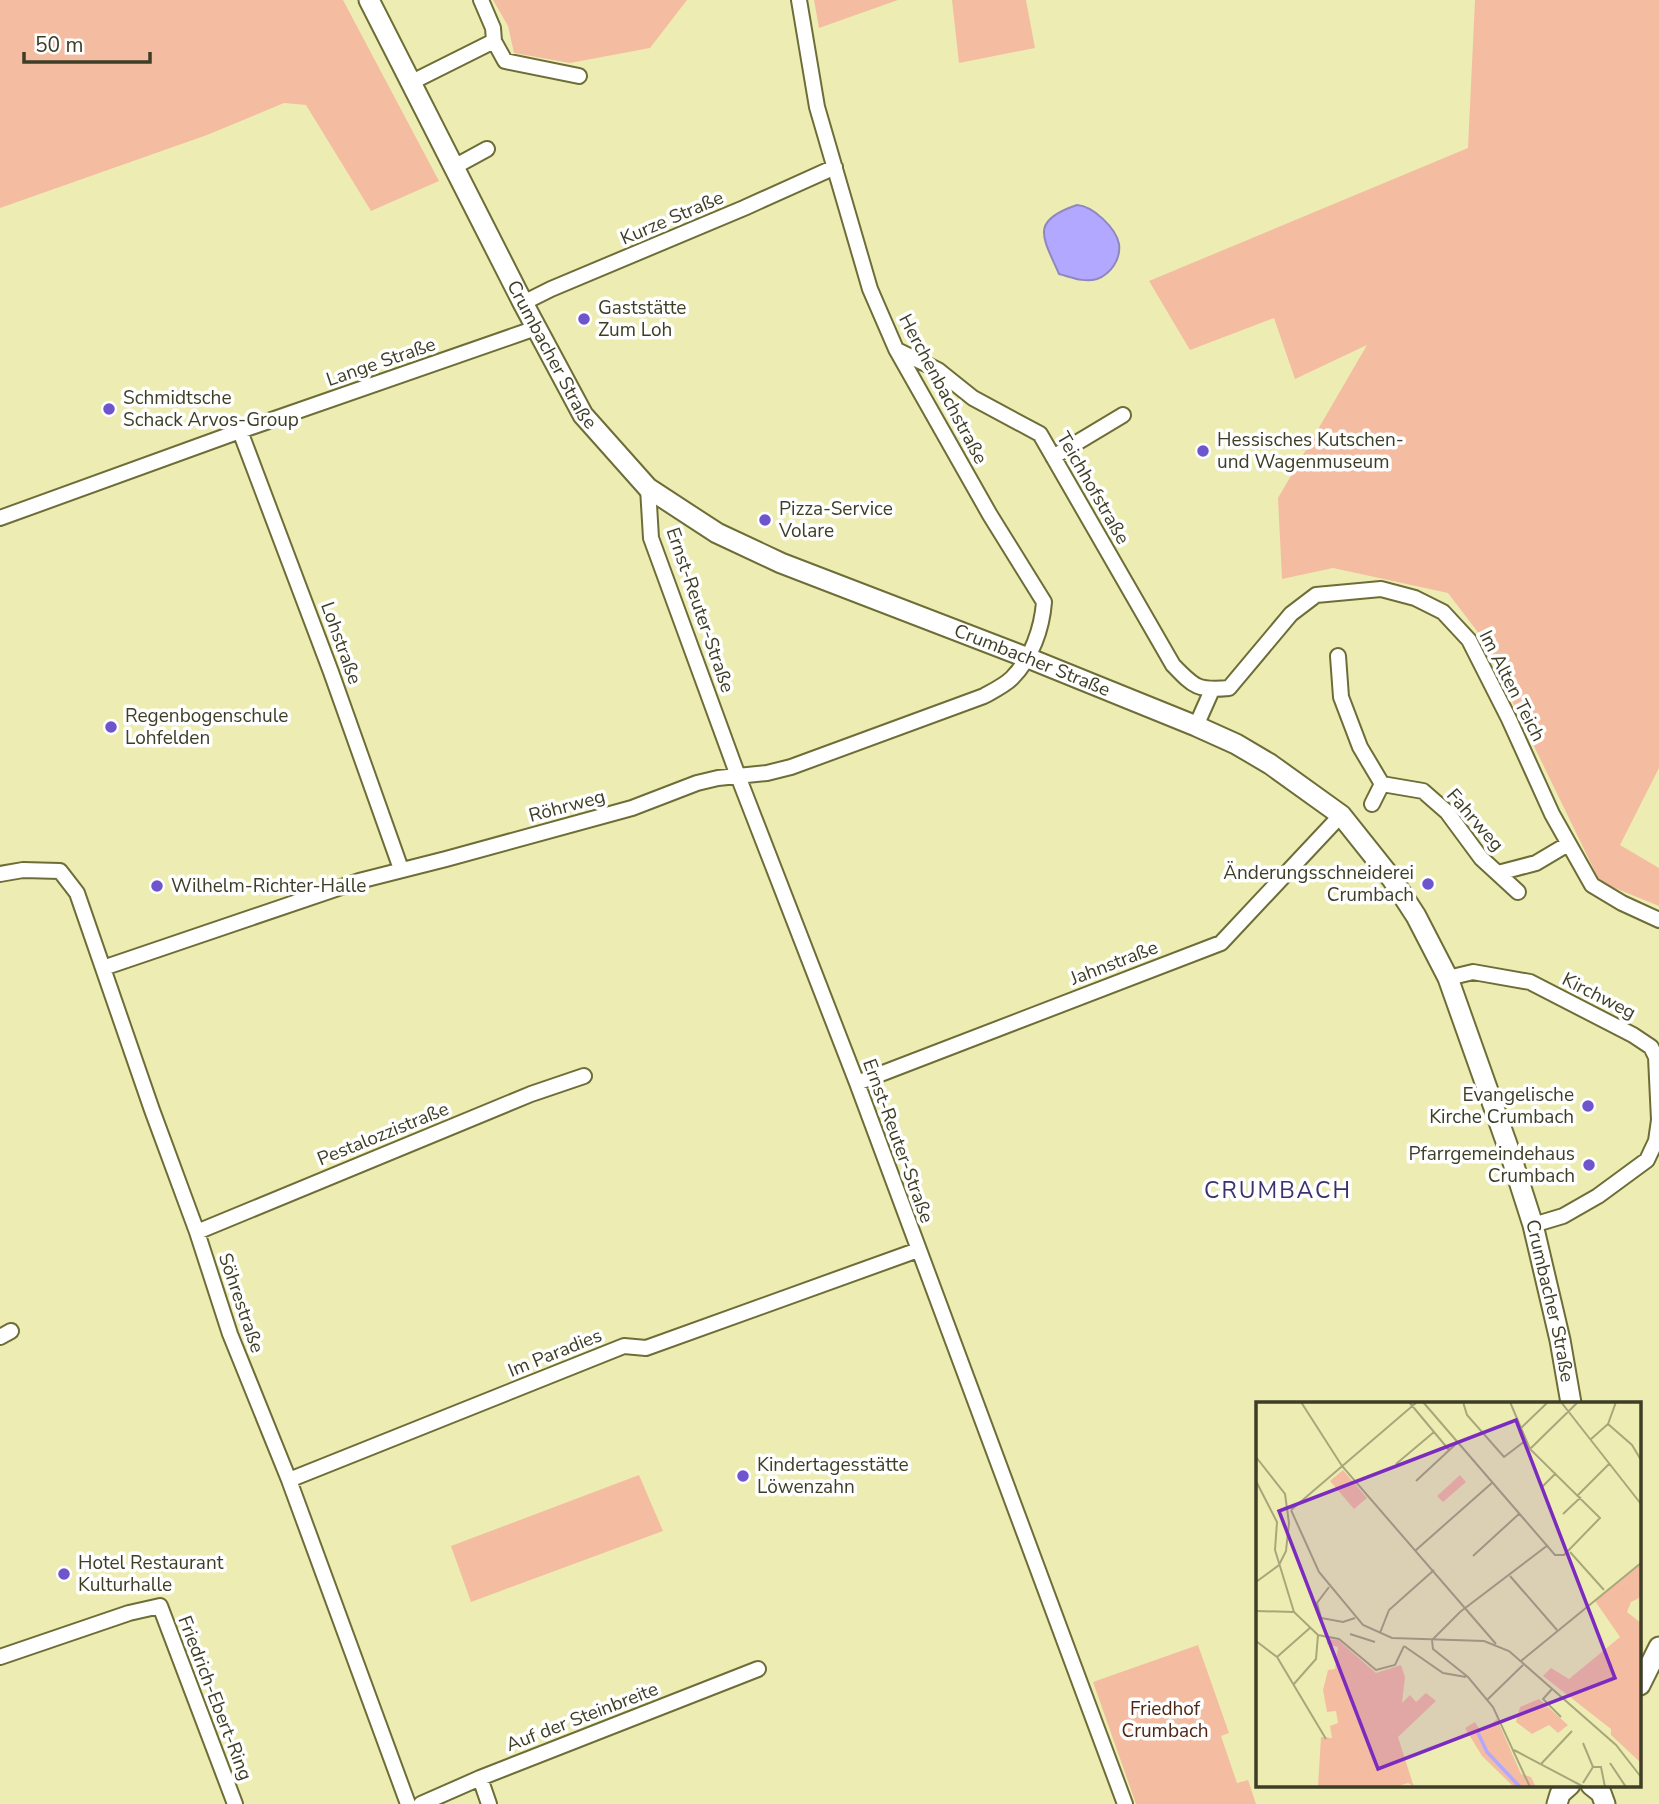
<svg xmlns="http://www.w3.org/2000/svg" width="1659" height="1804" viewBox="0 0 1659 1804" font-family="'Nunito Sans',sans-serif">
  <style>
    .green { fill: #f4bda1 }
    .water { fill: #b2a8ff; stroke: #8f88be; stroke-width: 2 }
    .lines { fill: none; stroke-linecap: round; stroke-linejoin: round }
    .minor-casing { stroke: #6d6d37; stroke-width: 18 }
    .secondary-casing { stroke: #6d6d37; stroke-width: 23 }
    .minor { stroke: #fff; stroke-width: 14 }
    .secondary { stroke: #fff; stroke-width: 19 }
    .poi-dot { fill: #6e55ce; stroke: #fff; stroke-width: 2.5 }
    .labels { text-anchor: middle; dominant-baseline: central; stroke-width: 7; stroke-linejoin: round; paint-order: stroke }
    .street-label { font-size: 19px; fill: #3e3e27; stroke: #fff }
    .poi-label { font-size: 19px; fill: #3e3e27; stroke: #fff; text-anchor: start }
    .park-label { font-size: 19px; fill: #4d2916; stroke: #fff }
    .quarter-label { font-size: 23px; letter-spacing: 2px; fill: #3b316c; stroke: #fff }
    .inset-river { fill: none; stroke: #b2a8ff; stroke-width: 3.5 }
    .inset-road { fill: none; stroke: #a7a77b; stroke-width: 2 }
    .view { fill: #7b2cbf; fill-opacity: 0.15; stroke: #7b2cbf; stroke-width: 3.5 }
    .inset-edge { fill: none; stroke: #3e3e27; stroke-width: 3.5 }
  </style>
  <rect width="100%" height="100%" fill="#ededb3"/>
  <path class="green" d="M0,0H343L439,181L371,211L306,105L284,103L207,135L0,208Z
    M493,0H687L650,48L570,63L514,53L508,26Z
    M814,0H898L819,28Z
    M952,0H1026L1035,48L959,63Z
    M1475,0H1659V768L1620,845L1659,868V906L1600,882L1480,635L1448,593L1333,568L1282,579L1278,498L1367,345L1295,379L1274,318L1190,350L1149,281L1468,148Z
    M639,1475L663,1531L471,1602L451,1546Z
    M1198,1645L1229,1733L1221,1736L1237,1783L1248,1780L1256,1804H1136L1093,1682Z"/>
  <path class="water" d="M1077,205C1093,206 1116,228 1119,244C1121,259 1111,274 1097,279C1084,283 1071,277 1059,274C1043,237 1029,221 1077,205Z"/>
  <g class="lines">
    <g class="minor-casing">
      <path id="minor" d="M494,41L505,61L579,76
        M412,82L494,41L493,28L481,0
        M454,167L487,149
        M523,303L551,289L744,208L835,167
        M897,350L938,370L973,398L1040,434L1173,665C1194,687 1198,691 1229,688L1291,614L1316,595L1381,589L1415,598L1443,612L1469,640L1509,719L1552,814L1592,885L1622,903L1659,920
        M240,431L331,672L401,869
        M1053,457L1123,415
        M648,488L651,538L738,776L857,1083L1125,1804
        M0,518L240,431L536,328
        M1338,656L1341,697L1360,747L1382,784
        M1196,726L1212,690
        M1382,784L1423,791L1447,812L1481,858L1518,892
        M1372,804L1382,784
        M1498,873L1536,863L1568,844
        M0,874L23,870L60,871L77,893L152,1110L197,1232L230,1334L289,1480L408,1804
        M103,968L359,881L446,859L632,808L697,783L718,778L767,773L791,767L984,696C993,691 1005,685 1012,678C1032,658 1042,628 1044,602L990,515L896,349L870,289L817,107L799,0
        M1448,978L1473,972L1530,982L1633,1035L1651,1047L1656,1057L1659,1120L1656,1141L1647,1160L1598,1196L1563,1216L1533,1225
        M857,1083L1221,943L1341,815
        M197,1232L531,1094L584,1076
        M0,1337L11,1331
        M289,1480L624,1346L646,1348L918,1250
        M0,1657L129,1613L160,1606L235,1804
        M480,1778L489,1804
        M421,1804L480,1778L758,1669"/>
    </g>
    <g class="secondary-casing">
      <g id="secondary">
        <path id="s1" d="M369,0L523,303L583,415L648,488L717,533L781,563L1028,658L1196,726L1236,744L1270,764L1341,815L1392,879L1416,916L1448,978L1509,1150L1533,1225L1560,1340L1571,1403"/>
        <path d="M1640,1685L1659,1647"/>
        <path d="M1591,1785L1601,1793L1605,1804"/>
        <path d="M1557,1804L1560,1794L1570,1785"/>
      </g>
    </g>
    <use href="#minor" class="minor"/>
    <use href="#secondary" class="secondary"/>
  </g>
  <g class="poi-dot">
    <circle cx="584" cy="319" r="7"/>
    <circle cx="109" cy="409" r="7"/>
    <circle cx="1203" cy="451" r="7"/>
    <circle cx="765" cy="520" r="7"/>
    <circle cx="111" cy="727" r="7"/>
    <circle cx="1428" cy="884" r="7"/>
    <circle cx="157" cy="886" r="7"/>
    <circle cx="1588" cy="1106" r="7"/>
    <circle cx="1589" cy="1165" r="7"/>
    <circle cx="743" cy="1476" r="7"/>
    <circle cx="64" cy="1574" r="7"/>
  </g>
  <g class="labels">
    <g class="street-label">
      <text transform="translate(672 218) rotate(-23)">Kurze Straße</text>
      <text stroke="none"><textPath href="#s1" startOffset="399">Crumbacher Straße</textPath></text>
      <text transform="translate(381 362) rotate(-19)">Lange Straße</text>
      <text transform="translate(943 389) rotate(62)">Herchenbachstraße</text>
      <text transform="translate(1093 488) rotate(60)">Teichhofstraße</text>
      <text transform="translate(700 610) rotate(71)">Ernst-Reuter-Straße</text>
      <text transform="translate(341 643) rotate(70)">Lohstraße</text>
      <text stroke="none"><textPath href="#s1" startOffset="987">Crumbacher Straße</textPath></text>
      <text transform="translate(1512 686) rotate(63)">Im Alten Teich</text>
      <text transform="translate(567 806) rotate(-15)">Röhrweg</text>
      <text transform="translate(1475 820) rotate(49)">Fahrweg</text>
      <text transform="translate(1114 963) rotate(-21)">Jahnstraße</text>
      <text transform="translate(1599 996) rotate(27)">Kirchweg</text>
      <text transform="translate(383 1134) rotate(-22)">Pestalozzistraße</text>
      <text transform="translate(898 1141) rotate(70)">Ernst-Reuter-Straße</text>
      <text stroke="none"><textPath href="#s1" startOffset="1869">Crumbacher Straße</textPath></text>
      <text transform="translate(241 1303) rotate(71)">Söhrestraße</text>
      <text transform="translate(555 1353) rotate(-22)">Im Paradies</text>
      <text transform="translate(215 1698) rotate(69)">Friedrich-Ebert-Ring</text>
      <text transform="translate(582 1717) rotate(-21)">Auf der Steinbreite</text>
    </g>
    <g class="poi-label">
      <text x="598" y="308">Gaststätte<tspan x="598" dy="22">Zum Loh</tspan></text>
      <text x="123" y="398">Schmidtsche<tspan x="123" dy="22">Schack Arvos-Group</tspan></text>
      <text x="1217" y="440">Hessisches Kutschen-<tspan x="1217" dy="22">und Wagenmuseum</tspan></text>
      <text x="779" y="509">Pizza-Service<tspan x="779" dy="22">Volare</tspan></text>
      <text x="125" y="716">Regenbogenschule<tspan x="125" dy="22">Lohfelden</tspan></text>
      <text x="1414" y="873" text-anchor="end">Änderungsschneiderei<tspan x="1414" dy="22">Crumbach</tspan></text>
      <text x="171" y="886">Wilhelm-Richter-Halle</text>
      <text x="1574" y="1095" text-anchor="end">Evangelische<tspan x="1574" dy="22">Kirche Crumbach</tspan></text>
      <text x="1575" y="1154" text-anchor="end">Pfarrgemeindehaus<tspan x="1575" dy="22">Crumbach</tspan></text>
      <text x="757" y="1465">Kindertagesstätte<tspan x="757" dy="22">Löwenzahn</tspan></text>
      <text x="78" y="1563">Hotel Restaurant<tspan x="78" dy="22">Kulturhalle</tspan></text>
    </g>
    <g class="park-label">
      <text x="1165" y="1709">Friedhof<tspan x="1165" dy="22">Crumbach</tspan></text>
    </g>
    <g class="quarter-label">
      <text x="1278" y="1190">CRUMBACH</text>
    </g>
  </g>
  <g transform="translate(1256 1402)">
    <rect width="385" height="385" fill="#ededb3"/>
    <path d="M87,68L111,96L98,107L74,79ZM204,73L210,80L187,100L181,94ZM385,162V195L375,200L371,210L385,221V361L355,333V327L287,274L295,266L313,277L364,235L339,199ZM71,237L82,238L120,271L145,263L149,275L146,301L154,293L160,300L170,291L180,299L142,335L158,385L152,381L140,385H62L65,335L76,336L74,324L82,321L80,309L71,310L67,288L72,268L79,267L82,245L71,242ZM283,297L312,323L302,331L293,323L276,332L260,320L264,305ZM241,317L265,372L275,375L280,385H258L226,354L209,326L219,320L225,330Z" fill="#f4bda1"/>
    <path class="inset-river" d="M222,331L231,350L264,385"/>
    <path class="inset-road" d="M45,0L86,64L240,242M153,0L193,48M167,0L299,153H308L344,116L274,47L254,0M207,0L211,13L248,55L269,39M305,0L385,102M352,22L376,43L385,58M264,27L292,0M334,38L352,22L360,0M274,47L322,0M0,55L29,92L33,121L30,149L23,163L0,180M140,62L178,30M0,79L21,120L19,148L38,210L62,233L83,237L120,268L139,263L148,244M160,79L202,40M285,86L300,71M322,93L353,62M35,108L63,170L107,223L136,236L228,239L253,249L360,343L385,375M35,108L161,0M307,112L325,95M160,148L237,80M314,150L348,188M217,154L264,111M254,174L301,228M73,185L61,201L65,216L87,220L99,216M0,209L38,210M124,231L133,208L178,168M94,232L119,240M0,239L21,255L70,337M148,244L187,271L210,275M21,255L55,225M265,259L385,161M37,283L60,257L62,233M296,287L287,297L305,315M231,298L267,263M258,348L328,385M354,361L370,385M285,362L316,329M337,365H345L349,385M327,381L337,365L327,341M274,385L237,305L212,275L177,247L176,238L204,210L292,143"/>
    <path class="view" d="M260,18L359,276L122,367L23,109Z"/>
    <rect width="385" height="385" class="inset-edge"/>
  </g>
  <path d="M24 52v10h126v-10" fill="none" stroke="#3e3e27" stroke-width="3.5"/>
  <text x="35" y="52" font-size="21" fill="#3e3e27" stroke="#ffffff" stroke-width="5" paint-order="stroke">50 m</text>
</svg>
